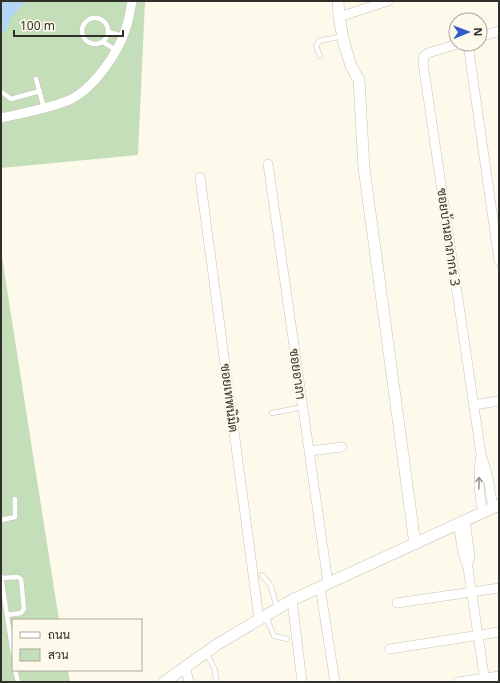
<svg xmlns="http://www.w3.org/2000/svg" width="500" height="683" viewBox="0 0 500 683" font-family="'Noto Sans',Sarabun,sans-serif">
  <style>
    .green { fill: #c3deb8 }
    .water { fill: #b2d6f4 }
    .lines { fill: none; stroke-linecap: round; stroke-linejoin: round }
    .service-casing { stroke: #c6c3b4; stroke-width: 5.5 }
    .minor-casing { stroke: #c6c3b4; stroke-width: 10 }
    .tertiary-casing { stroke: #c6c3b4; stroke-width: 12 }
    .service { stroke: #fff; stroke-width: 4.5 }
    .minor { stroke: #fff; stroke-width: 9 }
    .tertiary { stroke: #fff; stroke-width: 11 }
    .oneway { stroke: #989794 }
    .labels { text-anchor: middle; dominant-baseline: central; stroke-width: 4; stroke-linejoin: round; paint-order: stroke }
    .street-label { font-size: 13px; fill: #302f2a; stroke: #fdfaeb }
  </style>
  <rect width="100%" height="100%" fill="#fdfaeb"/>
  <path class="green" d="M1,1H145L138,155L1,168Z
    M1,251L59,620H13V670H68L70,682H1Z"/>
  <path class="water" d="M1,1H26L11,18L6,31L1,33Z"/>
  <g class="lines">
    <g class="service-casing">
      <path id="service" d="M82 31a13 13 0 1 1 26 0a13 13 0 1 1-26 0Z
        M108,32L123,36
        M103,42L116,50
        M320,56L316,46L319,41L343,36
        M36,79L44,108
        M3,93L11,99L40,91
        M272,413L303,407
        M1,520L15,517V499
        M262,575L271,586L277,608
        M1,576L13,654
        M1,578L18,577L21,579L24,609L21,613L7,615
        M266,617L274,636L287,639
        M206,652L215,670L216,682
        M15,670L18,682"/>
    </g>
    <g class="minor-casing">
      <path id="minor" d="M339,17L388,1
        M480,37L499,31
        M458,44L428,53L424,56L423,63L481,454L488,477L493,508
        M468,44L499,261
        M1,118C23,113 46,109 67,101C92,91 118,54 126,28C129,20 130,10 132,1
        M268,164L328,583
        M200,177L259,619
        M474,405L499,401
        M309,451L342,447
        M480,459C479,478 478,494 483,512
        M465,521L470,556L468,564
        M458,524L463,553L468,568L485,682
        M320,587L335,682
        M292,600L302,682
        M397,603L499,588
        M390,649L499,632
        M185,666L189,682
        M458,682L499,676"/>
    </g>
    <g class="tertiary-casing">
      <path id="tertiary" d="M338,1L339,17L344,43L351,66L359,80L364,168L415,544
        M164,682L218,644L292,600L499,505"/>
    </g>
    <use href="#service" class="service"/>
    <use href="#minor" class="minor"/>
    <use href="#tertiary" class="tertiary"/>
  </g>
  <defs><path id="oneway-shaft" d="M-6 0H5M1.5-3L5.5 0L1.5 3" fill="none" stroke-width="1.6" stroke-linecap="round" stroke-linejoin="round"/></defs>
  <use class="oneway" href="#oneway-shaft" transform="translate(479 483) rotate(-89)"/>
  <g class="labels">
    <g class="street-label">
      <text transform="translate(449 237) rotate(82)">ซอยบ้านอาภากร 3</text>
      <text transform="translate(298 374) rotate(82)">ซอยอาภา</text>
      <text transform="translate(230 398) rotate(83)">ซอยเทพนิมิต</text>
    </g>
  </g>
  <rect width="500" height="683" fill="none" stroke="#302f2a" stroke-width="4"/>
  <rect x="12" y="619" width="130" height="52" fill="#fdfaeb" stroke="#aba99e"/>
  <rect x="20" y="632" width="20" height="6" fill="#ffffff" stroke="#aba99e"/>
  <text x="48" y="639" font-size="12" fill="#302f2a">ถนน</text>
  <rect x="20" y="649" width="20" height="12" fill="#c3deb8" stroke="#aba99e"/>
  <text x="48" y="659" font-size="12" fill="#302f2a">สวน</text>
  <g transform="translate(468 32) rotate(89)"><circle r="19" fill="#fdfaeb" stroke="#aba99e"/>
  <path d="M0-3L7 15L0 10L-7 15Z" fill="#325aca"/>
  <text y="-6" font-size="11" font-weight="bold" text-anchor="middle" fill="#302f2a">N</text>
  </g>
  <path d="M14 30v6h109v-6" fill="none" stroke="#302f2a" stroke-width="2"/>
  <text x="20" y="30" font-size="12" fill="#302f2a" stroke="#fdfaeb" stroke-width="3" paint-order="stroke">100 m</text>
</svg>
